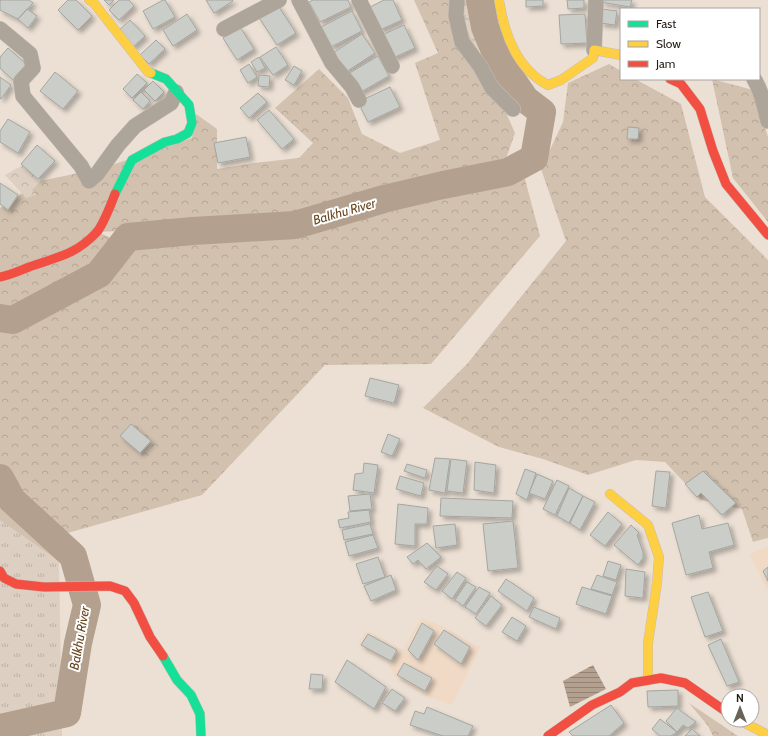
<svg xmlns="http://www.w3.org/2000/svg" width="768" height="736" viewBox="0 0 768 736" font-family="Cabin,sans-serif">
  <style>
    .built { fill: #f0dac6 }
    .grass { fill: url(#grass-tufts) }
    .forest { fill: url(#forest-crowns) }
    .wetland { fill: url(#wetland-marsh) }
    .park { fill: url(#park-crowns) }
    .water { fill: url(#water-rules) }
    .lines { fill: none; stroke-linecap: round; stroke-linejoin: round }
    .river { stroke: #b3a08e; stroke-width: 28 }
    .building { fill: #cacdc8; stroke: #a4a6a1; filter: url(#shadow) }
    .street-casing { stroke: #c6bdb3; stroke-width: 16 }
    .fast-casing { stroke: #c6bdb3; stroke-width: 10 }
    .slow-casing { stroke: #c6bdb3; stroke-width: 10 }
    .jam-casing { stroke: #c6bdb3; stroke-width: 10 }
    .street { stroke: #ada49a; stroke-width: 15 }
    .fast { stroke: #16e098; stroke-width: 9 }
    .slow { stroke: #ffcf43; stroke-width: 9 }
    .jam { stroke: #f24e42; stroke-width: 9 }
    .labels { text-anchor: middle; dominant-baseline: central; stroke-width: 4; stroke-linejoin: round; paint-order: stroke }
    .water-label { font-size: 13px; font-style: italic; fill: #6a4822; stroke: #fff }
  </style>
  <defs>
    <pattern id="grass-tufts" width="24" height="20" patternUnits="userSpaceOnUse"><rect width="24" height="20" fill="#ddcfc1"/><path d="M3 7l-1-3M5 7V3M7 7l1-3M15 17l-1-3M17 17v-4M19 17l1-3" fill="none" stroke="#beb1a5"/></pattern>
    <pattern id="forest-crowns" width="20" height="18" patternUnits="userSpaceOnUse"><rect width="20" height="18" fill="#d2c1af"/><path d="M2 6a3 3 0 1 1 6 0M12 15a3 3 0 1 1 6 0" fill="none" stroke="#b4a596"/></pattern>
    <pattern id="wetland-marsh" width="20" height="14" patternUnits="userSpaceOnUse"><rect width="20" height="14" fill="#ddcfc1"/><path d="M1 5h8M5 5V1M11 12h8M15 12V8" fill="none" stroke="#beb1a5"/></pattern>
    <pattern id="park-crowns" width="20" height="18" patternUnits="userSpaceOnUse"><rect width="20" height="18" fill="#ddcfc1"/><path d="M2 6a3 3 0 1 1 6 0M12 15a3 3 0 1 1 6 0" fill="none" stroke="#beb1a5"/></pattern>
    <pattern id="water-rules" width="6" height="5" patternUnits="userSpaceOnUse"><rect width="6" height="5" fill="#b3a08e"/><path d="M0 2.5h6" fill="none" stroke="#918273"/></pattern>
    <filter id="shadow"><feDropShadow dx="3.5" dy="3.5" stdDeviation="2" flood-color="#0004"/></filter>
  </defs>
  <rect width="100%" height="100%" fill="#ece0d4"/>
  <path class="built" d="M768,546V592L749,554Z
    M422,618L442,626L475,645L481,646L452,705L423,695L394,676L387,662L358,646L366,630L401,649H403L418,623Z"/>
  <path class="grass" d="M0,512L59,561L62,736H0Z"/>
  <path class="forest" d="M414,0H450L479,52L515,133L502,170L410,189L290,223L98,232L130,247L307,232L525,179L540,236L431,364L325,365L202,495L57,536L59,561L0,520V208L40,181L103,168L192,138L196,114L217,129V169L254,163L299,158L313,143L275,108L319,69L348,98L362,134L400,153L440,140L415,63L438,53Z
    M609,64L621,71V79H635L681,104L705,197L768,260V538L753,542L742,509L701,500L665,462L636,460L588,475L543,459L499,447L423,408L467,364L566,241L541,169L563,122L568,83Z
    M712,79L753,90L768,137V222L733,178Z
    M689,703L738,736H713L708,726Z"/>
  <path class="wetland" d="M450,0H477L479,52Z"/>
  <path class="park" d="M23,165L40,182L32,190L36,195L26,198L5,175Z"/>
  <path class="water" d="M593,665L606,689L570,707L563,681Z"/>
  <g class="lines">
    <path class="river" d="M0,318L13,320L99,274L128,237L193,231L295,225L384,199L443,185L508,172L534,158L542,112L525,99L499,61L485,27L480,0
      M0,478L12,500L73,556L87,605L78,643L67,713L0,728"/>
  </g>
  <path class="building" d="M0,0H29L33,3L18,19L0,10Z
    M68,0H76L92,16L78,30L58,10Z
    M104,0H114L109,5Z
    M119,0H129L134,6L119,20L109,10Z
    M163,0H165L175,17L153,29L143,11Z
    M206,0H232L233,1L214,13Z
    M313,0H348L351,7L320,22L309,2Z
    M384,0H393L402,20L380,30L370,7Z
    M526,0H543V6L526,7Z
    M567,0H584V8L568,9Z
    M601,0H632L630,7L600,2Z
    M277,4L296,33L277,45L258,16Z
    M27,9L37,16L28,28L18,19Z
    M602,9L617,11L615,25L600,23Z
    M352,11L362,31L331,47L321,27Z
    M187,14L197,30L173,46L163,30Z
    M585,14L587,43L561,44L559,15Z
    M130,20L145,36L133,47L118,31Z
    M404,25L415,48L393,58L382,35Z
    M240,27L254,49L237,60L223,38Z
    M362,34L375,53L346,72L333,53Z
    M156,40L165,49L149,64L140,55Z
    M276,47L288,65L273,75L260,57Z
    M8,48L27,65L13,80L0,68V57Z
    M378,56L389,76L359,93L348,74Z
    M259,57L265,68L257,72L251,62Z
    M249,64L257,77L248,83L240,70Z
    M294,66L302,71L294,85L285,80Z
    M55,72L78,91L63,109L40,91Z
    M137,74L147,83L132,98L123,89Z
    M259,75L270,76L269,87L258,86Z
    M0,77L11,85L1,99L0,98Z
    M153,81L164,92L155,101L144,90Z
    M390,87L400,107L368,122L358,102Z
    M141,92L150,101L143,109L133,100Z
    M258,93L267,102L249,118L240,108Z
    M269,110L294,139L282,149L257,120Z
    M8,119L30,132L18,153L0,142V131Z
    M628,127L639,128L638,139H627Z
    M246,137L250,157L218,163L214,143Z
    M37,145L55,161L38,179L21,164Z
    M0,183L18,195L8,210L0,204Z
    M370,378L399,385L394,403L365,396Z
    M131,424L151,441L140,453L120,436Z
    M388,434L400,439L392,456L381,452Z
    M435,458L450,459L445,493L429,490Z
    M451,459L467,461L463,493L447,491Z
    M475,462L496,465L494,493L474,490Z
    M364,463L378,465L374,493L353,490L355,474L363,473Z
    M407,464L427,470L425,478L404,471Z
    M525,469L536,473L527,500L516,494Z
    M656,471L670,472L666,508L652,506Z
    M703,471L736,503L722,515L701,493L697,497L685,484Z
    M537,474L553,481L545,499L529,493Z
    M400,476L424,483L421,496L396,489Z
    M557,480L569,486L555,515L543,509Z
    M569,488L583,496L569,523L557,516Z
    M370,494L372,509L350,511L348,496Z
    M583,496L595,502L580,530L570,523Z
    M441,498L513,501L512,518L440,516Z
    M398,504L428,508L427,524H415V546L395,544Z
    M369,510L371,522L340,528L338,520L349,518L348,512Z
    M608,512L622,524L605,546L590,535Z
    M699,515L702,529L728,523L734,545L709,552L713,568L686,575L672,523Z
    M513,521L518,568L488,571L483,524Z
    M370,524L373,534L344,540L342,530Z
    M455,524L457,545L436,548L433,526Z
    M631,525L639,533L637,535L643,552V558L638,565L614,545Z
    M373,535L378,548L349,556L345,542Z
    M427,543L441,557L426,569L418,560L413,564L407,557Z
    M378,557L385,577L363,584L356,564Z
    M608,561L621,565L616,580L603,576Z
    M437,566L448,574L436,590L424,582Z
    M768,567V581L763,571Z
    M626,569L645,572L643,598L625,596Z
    M457,572L466,578L452,599L442,591Z
    M391,575L396,590L371,601L364,586Z
    M597,575L617,582L612,595L591,589Z
    M506,579L534,598L527,611L498,591Z
    M467,582L476,587L463,606L455,600Z
    M479,587L490,593L476,614L465,607Z
    M582,587L612,596L606,614L576,604Z
    M708,592L723,631L705,637L691,597Z
    M491,596L502,605L486,626L475,618Z
    M534,607L560,618L556,629L529,617Z
    M512,617L526,626L517,641L502,632Z
    M422,623L434,631L418,660L408,650Z
    M444,630L470,647L461,664L434,644Z
    M368,634L397,650L391,661L361,645Z
    M721,639L739,682L727,686L708,645Z
    M347,660L386,687L374,709L335,682Z
    M404,663L432,678L425,691L397,675Z
    M311,674L323,675L322,689H309Z
    M392,689L405,698L395,711L382,703Z
    M678,690V706L648,707L647,691Z
    M611,705L624,723L609,736H573L569,732Z
    M427,707L473,726L468,736H443L410,725L415,711L424,714Z
    M677,708L696,722L688,728L683,725L677,732L666,721Z
    M660,719L677,732L671,736H660L652,729Z
    M692,729L700,736H685Z"/>
  <g class="lines">
    <g class="street-casing">
      <path id="street" d="M299,0L332,63L352,87L359,100
        M359,0L392,66
        M457,0L456,16L462,42L480,66L492,88L513,109
        M0,29L30,54L33,68L21,81L23,96L81,166L89,181L97,174L118,145L135,126L171,103L176,92
        M224,29L279,0
        M594,50L596,0
        M754,79C762,91 764,106 768,121"/>
    </g>
    <g class="fast-casing">
      <path id="fast" d="M115,194L132,160L165,142L177,139L188,133L192,123L189,105L166,79L151,73
        M163,656L177,680L191,695L200,714L201,736"/>
    </g>
    <g class="slow-casing">
      <path id="slow" d="M89,0L93,2L148,72L151,73
        M499,0C504,33 517,69 548,85L561,80L593,58L594,50L621,55
        M610,494L648,525L659,557L657,583L648,643V680
        M739,720L768,735"/>
    </g>
    <g class="jam-casing">
      <path id="jam" d="M670,79L681,84L700,109L713,151L726,184L768,235
        M0,277C11,275 19,271 29,267C56,257 74,256 96,233C103,226 111,204 115,194
        M0,571L4,578L16,584L44,587L110,586L125,591L134,603L150,637L163,656
        M548,736L592,705L620,692L632,683L661,678L685,683L728,713"/>
    </g>
    <use href="#street" class="street"/>
    <use href="#fast" class="fast"/>
    <use href="#slow" class="slow"/>
    <use href="#jam" class="jam"/>
  </g>
  <g class="labels">
    <g class="water-label">
      <text transform="translate(344 211) rotate(-16)">Balkhu River</text>
      <text transform="translate(79 638) rotate(-80)">Balkhu River</text>
    </g>
  </g>
  <rect x="620" y="8" width="140" height="72" fill="#ffffff" stroke="#a7a4a1"/>
  <rect x="628" y="21" width="20" height="6" fill="#16e098" stroke="#a7a4a1"/>
  <text x="656" y="28" font-size="12" fill="#241c14">Fast</text>
  <rect x="628" y="41" width="20" height="6" fill="#ffcf43" stroke="#a7a4a1"/>
  <text x="656" y="48" font-size="12" fill="#241c14">Slow</text>
  <rect x="628" y="61" width="20" height="6" fill="#f24e42" stroke="#a7a4a1"/>
  <text x="656" y="68" font-size="12" fill="#241c14">Jam</text>
  <g transform="translate(740 708)"><circle r="19" fill="#ffffff" stroke="#a7a4a1"/>
  <path d="M0-3L7 15L0 10L-7 15Z" fill="#6a6157"/>
  <text y="-6" font-size="11" font-weight="bold" text-anchor="middle" fill="#241c14">N</text>
  </g>
</svg>
